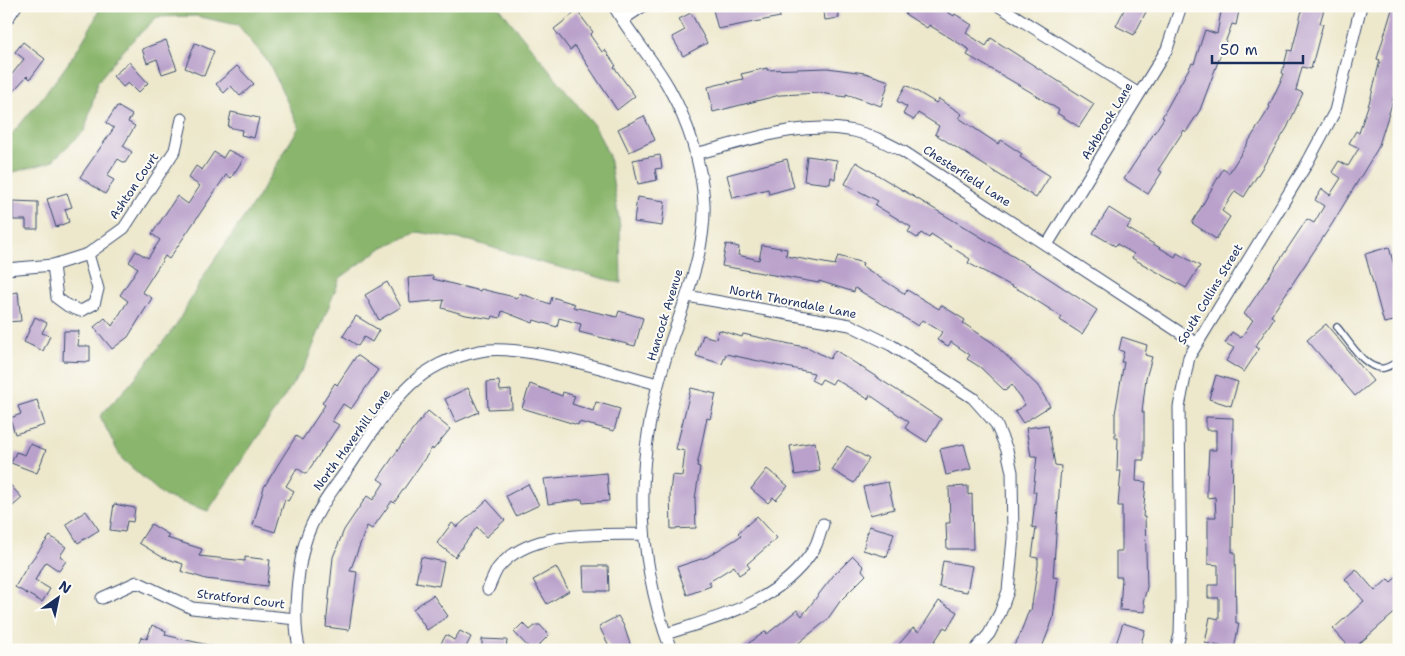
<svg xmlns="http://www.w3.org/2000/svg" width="1405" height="656" viewBox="0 0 1405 656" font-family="'Shantell Sans',sans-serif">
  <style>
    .forest { fill: #8ab56c; stroke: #527265 }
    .building { fill: #b9a1cb }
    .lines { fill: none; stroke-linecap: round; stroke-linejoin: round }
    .lane-casing { stroke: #3a4b6e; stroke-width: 8 }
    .street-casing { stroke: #3a4b6e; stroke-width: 13 }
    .lane { stroke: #fff; stroke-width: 5.5 }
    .street { stroke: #fff; stroke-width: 11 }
    .labels { text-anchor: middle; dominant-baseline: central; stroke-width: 4; stroke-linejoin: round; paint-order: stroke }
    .street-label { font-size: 12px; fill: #1b2f5e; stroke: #fdfcf7 }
  </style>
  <rect width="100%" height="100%" fill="#fdfcf7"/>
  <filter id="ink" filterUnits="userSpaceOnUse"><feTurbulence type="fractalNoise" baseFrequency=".02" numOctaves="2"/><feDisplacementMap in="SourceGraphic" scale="10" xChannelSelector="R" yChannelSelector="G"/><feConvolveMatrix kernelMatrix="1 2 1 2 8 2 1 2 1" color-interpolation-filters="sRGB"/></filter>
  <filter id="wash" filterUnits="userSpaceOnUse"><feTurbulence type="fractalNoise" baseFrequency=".0096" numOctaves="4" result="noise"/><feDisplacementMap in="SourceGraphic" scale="20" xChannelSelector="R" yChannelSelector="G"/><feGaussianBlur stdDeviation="1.12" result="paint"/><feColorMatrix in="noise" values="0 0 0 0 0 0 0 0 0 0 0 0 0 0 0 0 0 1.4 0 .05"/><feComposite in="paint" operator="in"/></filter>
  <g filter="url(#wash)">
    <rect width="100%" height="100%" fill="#ede8cc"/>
    <path class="forest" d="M101,6H498L596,128L609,156L620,227L621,283L539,262L471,241L418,232L383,247L340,278L306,364L208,511L164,496L121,458L100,416L132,382L176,325L208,269L256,200L299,127L269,63L238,25L195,16L157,17L127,46L98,81L85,130L51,162L10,173L7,140C42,98 79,56 101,6Z"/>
    <g id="blocks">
      <path class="building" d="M712,6H778L780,17L718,29Z
        M823,6H838L839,18L825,20Z
        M910,6H938L954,16L955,14L972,25L966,33L986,46L991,38L1094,104L1079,127L1057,113L1059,110L1029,91L967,55L970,50L929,25L927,28L905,14Z
        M1126,6H1140L1147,10L1134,35L1116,26Z
        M1222,6H1240L1236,25L1232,24L1200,110L1186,132L1184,130L1158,170L1162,172L1148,194L1124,179L1164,118L1162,117L1192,63L1194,64L1205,30L1217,34Z
        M1303,6H1325L1320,23L1323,24L1311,69L1302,67L1296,90L1303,93L1287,128L1244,197L1235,191L1222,211L1230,217L1216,239L1192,223L1223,169L1229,173L1270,107L1269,106L1284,74L1282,73L1288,50L1292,51Z
        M1393,6H1399V74L1391,107L1378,148L1332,224L1271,316L1274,318L1255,347L1259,349L1244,372L1226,361L1234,348L1225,343L1232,332L1241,338L1253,320L1244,314L1307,219L1314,223L1324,206L1315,200L1322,189L1330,195L1341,178L1332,172L1339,161L1348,166L1359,148L1349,143L1356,131L1359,133L1371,97L1380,60L1377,59Z
        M577,11L593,32L590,35L602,52L605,50L616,66L614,67L635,96L617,110L575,46L570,50L554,29Z
        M691,13L707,43L683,56L672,37L685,30L679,19Z
        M166,40L177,69L162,74L157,59L147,63L142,49Z
        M23,42L45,59L30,79L27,76L6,99V82L24,59L15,52Z
        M195,43L214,51L204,76L185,68Z
        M129,62L148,83L138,93L128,83L123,87L113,76Z
        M237,66L254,84L240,96L231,86L224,93L216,84Z
        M767,68V70L827,68L865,73L889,81L881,106L846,94V97L820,93L780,95L713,112L708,87L729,82L730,84V82L743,79L741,74Z
        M906,85L936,103L939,99L962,114L959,118L998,144L1001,140L1022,154L1020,157L1050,176L1036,198L935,134L939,126L918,113L914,120L903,114L907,107L897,101Z
        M117,106L132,115L128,122L135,126L123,146L132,152L125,163L118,159L107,176L114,180L105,194L80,177L114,128L106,123Z
        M231,112L259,118L254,138L241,135L242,130L228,127Z
        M644,116L655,140L629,152L618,129Z
        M228,150L244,158L231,178L226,175L169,259L165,256L142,292L152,298L128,337L112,349L94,327L105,318L112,326L128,301L120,295L138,268L129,262L136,251L148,258L160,240L152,234L177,196L188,204L200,186L188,178L196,166L202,170L214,152L223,158Z
        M660,155L662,168L655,169L657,180L638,184L633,160Z
        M807,156L837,160L835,179L831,177L830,184L804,181Z
        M787,159L794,187L769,194L768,189L733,198L727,175Z
        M856,162L1036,270L1097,310L1082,334L1060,320L1062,317L1023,292L968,263L970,259L931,234L929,238L921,233L917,238L908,232L911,227L875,205L878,201L845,184Z
        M67,193L72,207L65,209L69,222L56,227L47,199Z
        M637,197L665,201L662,226L634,222Z
        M13,201L38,202V229H26V220H13Z
        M1109,208L1131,222L1127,228L1175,257L1177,253L1200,266L1186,288L1132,258L1134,254L1117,244L1115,246L1093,233Z
        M726,244L739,247L738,255L759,260L762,245L787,249L786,256L835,265L838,256L863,263L862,266L905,294L907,290L939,309L941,305L965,320L963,323L993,343L1038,386L1050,406L1023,423L1015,411L1025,405L1012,385L1005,391L980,367L967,359L970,355L951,342L948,346L937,340L942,332L922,320L918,326L855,288L854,292L819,281V283L722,266Z
        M1389,247L1399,284V320L1384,323L1365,254Z
        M433,276V279L480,291L481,289L518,298L519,293L550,304L552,297L575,304L573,307L617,317L619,311L643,318L635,346L579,332L581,324L559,318L557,327L534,320L533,323L502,311L500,318L493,316L492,319L466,315L442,308L444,300L410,303L408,278Z
        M387,282L401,307L379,320L365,295Z
        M18,292L21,321L6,322V294Z
        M356,316L379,330L372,342L364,337L358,346L343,336Z
        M35,317L47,323L42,333L50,336L43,351L24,342Z
        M1326,324L1373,381L1355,396L1307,340Z
        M719,330L742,337L743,334L809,348L830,359L835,350L941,419L927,442L905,428L909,422L870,395L868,399L835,379L832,384L822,379L819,384L811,380L814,373L726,354L722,364L696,356L703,335L716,339Z
        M64,331H79L78,346H90V362L63,361Z
        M1122,337L1147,345L1145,355L1152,357L1146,378L1142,412H1144V460H1137L1136,481L1146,482L1143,517H1145L1147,587L1143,603L1145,604V612L1120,610L1122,577H1116V551H1122V506H1118L1121,471H1117L1118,438H1115V414L1124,362H1121L1124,352L1119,350Z
        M357,355L378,370L351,409L343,404L332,421L339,425L306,474L297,468L286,486L294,491L288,501L285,499L275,532L253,525L264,487L282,458L296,436L302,440L325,405L322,403L335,383L337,385Z
        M1216,375L1238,382L1231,406L1209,399Z
        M499,381L500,391L511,390L512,408L488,409L487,382Z
        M530,384L562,396L563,392L575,396L572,404L593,411L596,402L620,409L614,431L579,422L578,425L522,408Z
        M468,388L479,412L456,422L445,399Z
        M691,388L716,394L710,419L707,418L697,466L700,467L695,499L696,528L671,529L670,493L672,475L682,476L685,451L676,449Z
        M37,400L45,425L15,434L10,418L21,414L18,406Z
        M428,411L450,429L433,450L432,448L394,503L392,501L372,529L367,526L350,571L357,572L349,630L326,627L333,557L344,530L367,496L373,500L384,483L378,479L404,441Z
        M1206,417L1233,418L1232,552H1235L1236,623H1239L1234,649L1205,643L1210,617L1219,619V598H1208V585H1218V565L1208,564V517H1216L1215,497L1207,498V483L1209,450H1216V430H1206Z
        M1048,425L1055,465L1061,466L1053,577L1058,578L1053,619L1041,650H1011L1019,637L1029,610L1031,611L1038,565V558L1032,557L1036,528L1032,527L1036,492H1033L1037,456H1031L1026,428Z
        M815,442L820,471L795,475L790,446Z
        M30,444L46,450L37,473L11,463L16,452L25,455Z
        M964,444L971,469L946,475L940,449Z
        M847,446L869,459L854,483L832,470Z
        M767,469L788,486L776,500L773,497L768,503L751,489Z
        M607,473L609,501L583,503L582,499L548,504L544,479Z
        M6,480L22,498L6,512Z
        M888,482L894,509L870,515L863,487Z
        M528,484L539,505L516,516L506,496Z
        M968,486V495L972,494L973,549H947L946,523H950L949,487Z
        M487,500L505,520L486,537L477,527L455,557L437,543L452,523L457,527Z
        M114,504L135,508L133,522L127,521L125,532L110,530Z
        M86,511L99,530L78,543L66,524Z
        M757,516L777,538L747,564L750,568L739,575L734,566L709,582L711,586L687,595L677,567L707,557L741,536L738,533Z
        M151,524L169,535L167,538L202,549L199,556L245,561V557L270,560L267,586L206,579L181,571L183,564L162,557L139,543Z
        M869,526L894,533L887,557L863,550Z
        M50,536L66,547L60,556L66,561L59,571L46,562L35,580L50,589L42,602L15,587L28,565Z
        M853,556L864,567L862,570L866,575L841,600L827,620L790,650H739L766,631L767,634L797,610L802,616L833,576Z
        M421,557L444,562L439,586L416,582Z
        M943,561L972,566L967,592L939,587Z
        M583,566H608L609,591H584Z
        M556,567L569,591L547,604L533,580Z
        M1356,569L1375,591L1388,579L1391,582L1399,575V609L1352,650L1333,629L1364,601L1345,579Z
        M433,595L448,616L427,630L413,609Z
        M939,601L957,612L947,629L944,627L929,650H894L913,628L919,632Z
        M618,616L624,626L632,650H611L599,626Z
        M523,623L530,630L536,625H540L549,635L534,650H531L514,632Z
        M1123,623L1145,630L1139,650L1115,647Z
        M152,625L166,631L165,635L212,646L211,650H136L141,637L147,639Z
        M460,631L471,637L466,647L470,650H437L446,635L454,640Z
        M482,639L507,640L506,650H482Z"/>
    </g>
  </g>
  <g filter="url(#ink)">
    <use href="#blocks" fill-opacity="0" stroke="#3a4b6e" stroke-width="1"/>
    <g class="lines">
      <g class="lane-casing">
        <path id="lane" d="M1337,327C1348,339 1365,371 1384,368C1389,367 1395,363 1399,361"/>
      </g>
      <g class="street-casing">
        <path id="street" d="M614,6C630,35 653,59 669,88C688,122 702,164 704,203C706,253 683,304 668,350C635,453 633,548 671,650
          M999,6L1139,94
          M622,20L643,6
          M6,21L16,6
          M695,154C747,141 801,120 854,131C872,135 889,144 904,152L1196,343
          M1047,245L1167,49L1181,6
          M53,265L57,298L68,306L81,311L94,304L98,289L88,254
          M6,269L53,265L88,254L124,228L175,150L182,119
          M687,296L850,325L891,345L973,398L996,424L1007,450L1012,472L1013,538L1008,591L1000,613L989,634L975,650
          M488,589C491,583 494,574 498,568C530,529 598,535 643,534
          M102,598L137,582L192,608L296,619
          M666,634C721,616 777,603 812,552C818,544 820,533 823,524
          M300,650C291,622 298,558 309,531C318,509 333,489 347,470C366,442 385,409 410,385C429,367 454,356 480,351C522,343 614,372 657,384
          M1176,650L1180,634L1181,598L1179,407L1189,357L1306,165L1335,111L1361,6"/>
      </g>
      <use href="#lane" class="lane"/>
      <use href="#street" class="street"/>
    </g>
  </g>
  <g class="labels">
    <g class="street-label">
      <text transform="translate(1107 121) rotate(-59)">Ashbrook Lane</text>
      <text transform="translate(967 176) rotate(33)">Chesterfield Lane</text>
      <text transform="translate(134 186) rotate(-56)">Ashton Court</text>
      <text transform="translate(1210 294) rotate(-59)">South Collins Street</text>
      <text transform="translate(793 302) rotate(11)">North Thorndale Lane</text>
      <text transform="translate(665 315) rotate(-73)">Hancock Avenue</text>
      <text transform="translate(352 440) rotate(-54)">North Haverhill Lane</text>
      <text transform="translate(241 599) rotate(7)">Stratford Court</text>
    </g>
  </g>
  <rect width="1405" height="656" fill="none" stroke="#fdfcf7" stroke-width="25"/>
  <g transform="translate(58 598) rotate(33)" stroke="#fdfcf7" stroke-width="4" paint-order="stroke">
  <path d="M0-4L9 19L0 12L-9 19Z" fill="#1b2f5e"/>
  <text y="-8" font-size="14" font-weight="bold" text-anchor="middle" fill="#1b2f5e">N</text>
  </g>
  <path d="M1212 55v8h91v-8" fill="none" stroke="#1b2f5e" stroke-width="2.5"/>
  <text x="1220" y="55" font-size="15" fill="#1b2f5e" stroke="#fdfcf7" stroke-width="4" paint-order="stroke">50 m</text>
</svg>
